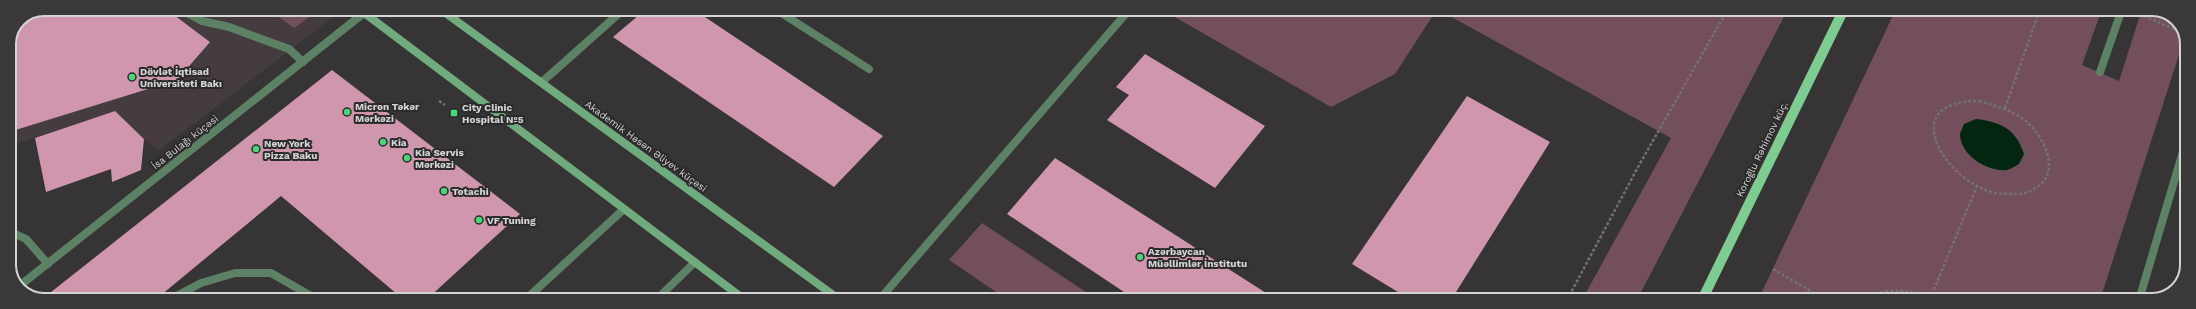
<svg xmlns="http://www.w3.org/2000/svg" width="2196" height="309" viewBox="0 0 2196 309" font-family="'Work Sans',sans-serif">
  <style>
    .built { fill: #453c3f }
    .green { fill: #734f5e }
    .water { fill: #02260f }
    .building { fill: #cf96ad }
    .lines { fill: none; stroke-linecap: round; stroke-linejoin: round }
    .path { stroke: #737172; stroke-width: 2.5; stroke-dasharray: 3 2; stroke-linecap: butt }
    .lane { stroke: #5c8165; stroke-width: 8 }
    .street { stroke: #5c8165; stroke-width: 8 }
    .secondary { stroke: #6fab7e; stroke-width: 8 }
    .primary { stroke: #7dcc92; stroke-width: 10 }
    .poi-dot { fill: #45d77a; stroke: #2c2a2b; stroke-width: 1.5 }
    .labels { text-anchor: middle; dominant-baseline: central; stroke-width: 4; stroke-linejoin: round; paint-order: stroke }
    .poi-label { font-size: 10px; font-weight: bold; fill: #d5d4d4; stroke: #2c2a2b; text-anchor: start }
    .street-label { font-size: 10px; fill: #d5d4d4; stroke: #2c2a2b }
    .rim { fill: none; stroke: #d5d4d4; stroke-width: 2 }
  </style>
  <rect width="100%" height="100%" fill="#363435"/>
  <path class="built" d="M44,9H325L335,16L159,150L144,139L115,111L9,146V44L19,19Z"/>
  <path class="green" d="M268,9H312L316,12L294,28Z
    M1161,9H1788L1637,300H1582L1671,138L1437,9L1395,74L1331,107Z
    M1896,9H2102L2082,65L2119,81L2142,9L2180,25L2185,36L2100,300H1758Z
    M982,223L1098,300H1008L949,260Z"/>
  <path class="water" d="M1976,119C2001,122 2016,129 2024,154L2019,164C2015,166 2011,169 2007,170C1988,172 1961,156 1960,135C1960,132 1963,127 1964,124Z"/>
  <path class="building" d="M44,9H166L210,42L177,80L9,132V44L19,19Z
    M646,9H693L883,136L834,187L613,37Z
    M1145,54L1265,126L1215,188L1107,120L1129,95L1116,87Z
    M332,70L520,214L426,300H404L281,196L155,300H41Z
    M1467,96L1550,142L1451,300H1411L1352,264Z
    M115,111L144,139L141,170L112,182L111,169L46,192L35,138Z
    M1055,158L1277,300H1136L1007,214Z"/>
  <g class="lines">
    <path class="path" d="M2144,16L2183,33
      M439,101L445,105
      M1979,101C1996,106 2015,111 2028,123C2045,139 2061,172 2036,188C2030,192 2024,194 2016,194C2009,194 2000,194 1992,192C1942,178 1897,100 1979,101Z
      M2005,108L2040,9
      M1773,269L1826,300
      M1930,299L1977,186
      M1567,300L1638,167L1728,9
      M1862,300C1885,287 1909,288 1932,300"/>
    <path class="lane" d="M180,9L202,21L229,27L289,49L303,62
      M775,9L869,69
      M2100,72L2122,9
      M542,82L624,9
      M9,231L26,239L48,264
      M169,300L201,283L235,273H271L318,300
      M525,300L624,209
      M656,300L695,262
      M879,300L1129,10"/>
    <path class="street" d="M18,287L369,9
      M2139,300L2187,138"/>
    <path class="secondary" d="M359,9L745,300
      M440,9L840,300"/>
    <path class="primary" d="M1702,300L1844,9"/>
  </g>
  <g class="poi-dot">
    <circle cx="132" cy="77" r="4"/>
    <circle cx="347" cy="112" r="4"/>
    <rect x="450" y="109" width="8" height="8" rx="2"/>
    <circle cx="383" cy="142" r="4"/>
    <circle cx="256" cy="149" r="4"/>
    <circle cx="407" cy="158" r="4"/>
    <circle cx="444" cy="191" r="4"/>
    <circle cx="479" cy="220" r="4"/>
    <circle cx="1140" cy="257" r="4"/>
  </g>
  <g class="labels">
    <g class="poi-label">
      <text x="140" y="71">Dövlət İqtisad<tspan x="140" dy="12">Universiteti Bakı</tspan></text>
      <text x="355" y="106">Micron Təkər<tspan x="355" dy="12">Mərkəzi</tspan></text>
      <text x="462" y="107">City Clinic<tspan x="462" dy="12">Hospital №5</tspan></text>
      <text x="391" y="142">Kia</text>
      <text x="264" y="143">New York<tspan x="264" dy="12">Pizza Baku</tspan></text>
      <text x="415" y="152">Kia Servis<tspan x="415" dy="12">Mərkəzi</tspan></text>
      <text x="452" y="191">Totachi</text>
      <text x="487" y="220">VF Tuning</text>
      <text x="1148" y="251">Azərbaycan<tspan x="1148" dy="12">Müəllimlər İnstitutu</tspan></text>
    </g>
    <g class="street-label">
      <text transform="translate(185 142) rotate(-38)">İsa Bulağı küçəsi</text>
      <text transform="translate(646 146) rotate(36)">Akademik Həsən Əliyev küçəsi</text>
      <text transform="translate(1762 149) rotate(-64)">Koroğlu Rəhimov küç.</text>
    </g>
  </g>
  <path d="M0 0H2196V309H0ZM44 16H2152A28 28 0 0 1 2180 44V265A28 28 0 0 1 2152 293H44A28 28 0 0 1 16 265V44A28 28 0 0 1 44 16Z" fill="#3a3839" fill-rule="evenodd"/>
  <path class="rim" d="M44 16H2152A28 28 0 0 1 2180 44V265A28 28 0 0 1 2152 293H44A28 28 0 0 1 16 265V44A28 28 0 0 1 44 16Z"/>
</svg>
